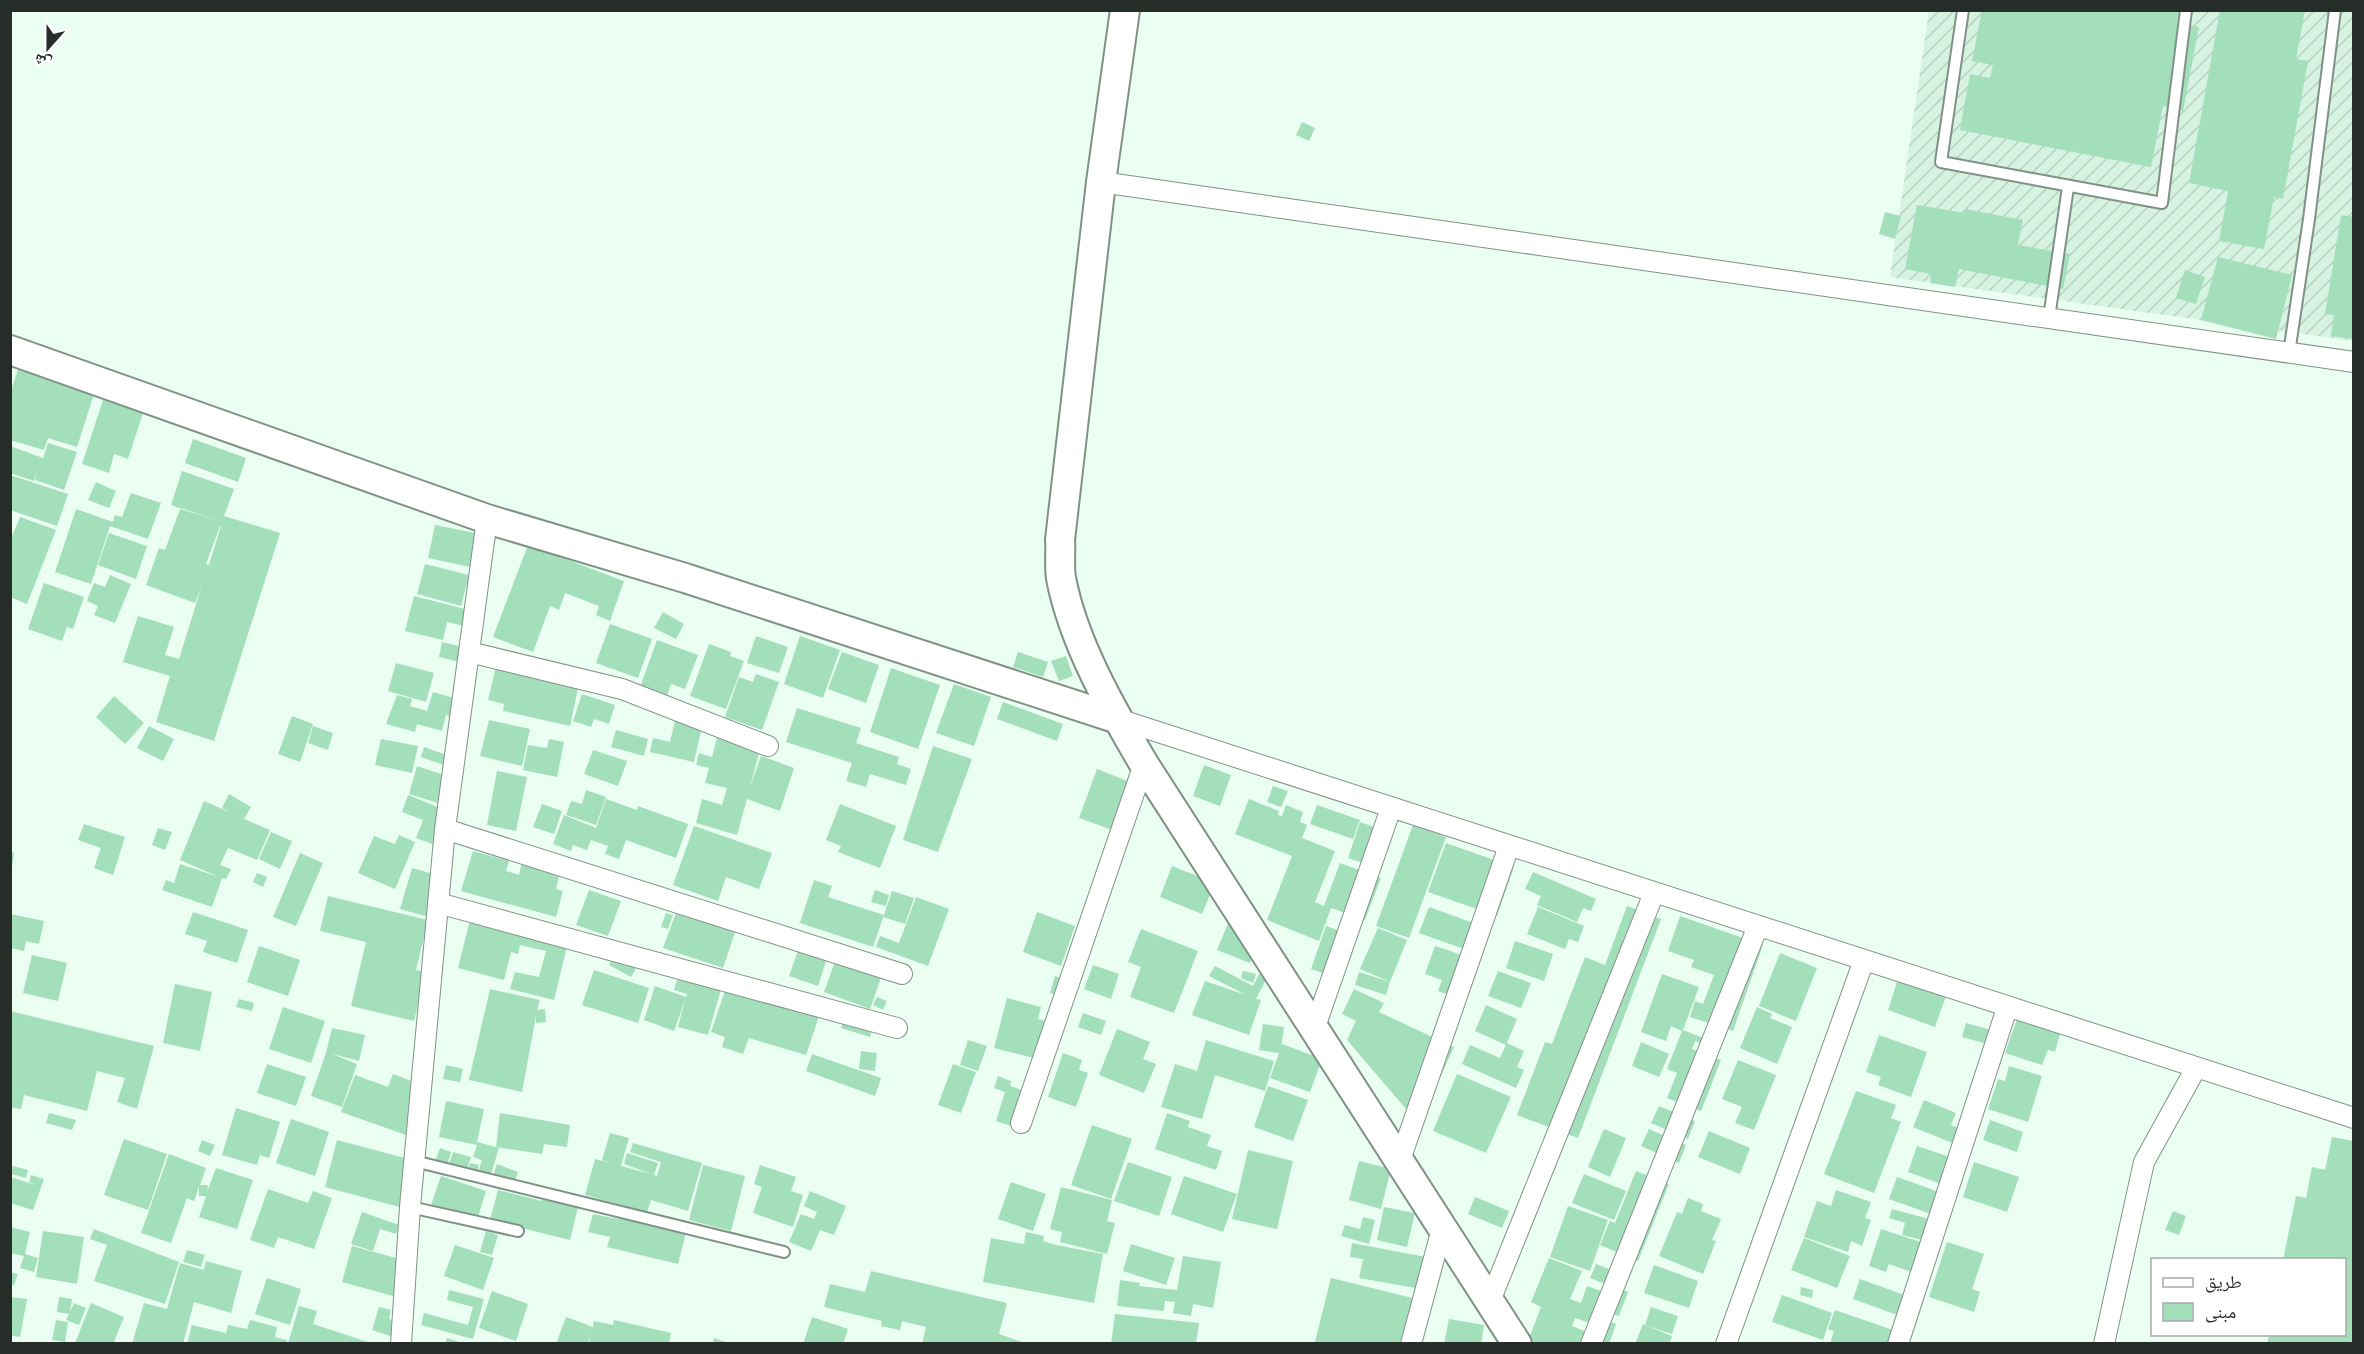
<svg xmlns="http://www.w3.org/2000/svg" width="2364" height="1354" viewBox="0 0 2364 1354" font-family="Helvetica,'Noto Naskh Arabic',sans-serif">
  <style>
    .industrial { fill: url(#industrial-furrows) }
    .building { fill: #a3dfbb; fill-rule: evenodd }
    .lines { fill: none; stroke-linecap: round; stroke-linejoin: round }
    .lane-casing { stroke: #809287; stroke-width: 14 }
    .street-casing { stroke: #809287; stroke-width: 22 }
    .secondary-casing { stroke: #809287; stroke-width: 32 }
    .lane { stroke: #fff; stroke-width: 10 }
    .street { stroke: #fff; stroke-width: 20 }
    .secondary { stroke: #fff; stroke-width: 28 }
  </style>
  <defs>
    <pattern id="industrial-furrows" width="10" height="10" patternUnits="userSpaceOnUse" patternTransform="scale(1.5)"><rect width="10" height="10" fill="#d6f2e1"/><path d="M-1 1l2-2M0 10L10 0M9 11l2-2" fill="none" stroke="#b8d0c1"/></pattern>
  </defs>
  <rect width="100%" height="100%" fill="#eafef1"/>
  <path class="industrial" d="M1929,11H2353V341L1890,277Z"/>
  <path class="building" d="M1982,10H2179L2177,23L2199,27L2183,111L2163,106L2151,167L1960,130L1970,74L1990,78L1993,65L1972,61Z
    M2220,10H2305L2296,59L2308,61L2283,199L2274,197L2264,249L2219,241L2228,191L2189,183Z
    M1302,122L1315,128L1309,141L1296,135Z
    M1917,205L1964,213L1965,209L2023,220L2018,245L2070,254L2063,289L1959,269L1955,287L1930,283L1931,274L1905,269Z
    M1885,212L1901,216L1895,239L1879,234Z
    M2341,215L2354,217V339L2331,336L2334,315L2325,314Z
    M2218,257L2292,275L2276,339L2201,320Z
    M2185,270L2205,277L2196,304L2176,298Z
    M18,369L94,394L77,447L48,438L44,450L10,440V394Z
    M103,400L143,413L128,459L114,454L109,473L82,464Z
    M193,439L246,458L238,482L185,463Z
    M48,443L77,452L64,490L35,480L37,471L34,481L10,473V446L43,458Z
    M182,471L234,489L224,516L280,533L214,741L156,722L170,676L123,662L138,616L174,627L165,655L179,659L202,585L195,603L146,585L159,548L165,550L180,509L222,522L171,505ZM220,526H221L209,565L206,564Z
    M10,475L68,494L57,526L10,510Z
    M96,482L116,491L109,508L88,500Z
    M131,493L161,503L148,539L110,526L91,584L55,572L76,509L113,522L115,515L122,517Z
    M20,517L56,530L27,604L10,597V541Z
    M435,525L496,537L489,571L428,558Z
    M109,533L147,546L136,579L98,565Z
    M528,545L624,581L610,621L596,615L599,606L565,593L559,610L550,606L533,652L493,637Z
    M425,564L469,575L461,606L417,594Z
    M110,575L131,584L115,623L94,615L98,606L87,601L94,583L105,587Z
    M44,583L84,597L73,629L67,627L62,641L28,629Z
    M414,596L465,609L473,628L447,622L443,640L405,631Z
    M663,612L684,624L676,639L654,628Z
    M610,624L652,639L638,678L596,663Z
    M756,636L788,647L779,673L747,663Z
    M800,636L840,650L823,698L784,684Z
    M657,640L698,655L685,689L671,684L666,699L639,690Z
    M442,642L475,650L471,665L439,657Z
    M709,644L731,652L730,656L744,661L726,709L690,696Z
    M842,652L879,665L866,703L828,689Z
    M1018,652L1048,662L1043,677L1013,667Z
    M1066,656L1073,676L1059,681L1051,661Z
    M396,663L434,673L426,702L388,691Z
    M496,666L579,684L570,726L503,711L504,704L488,700Z
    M891,668L940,685L918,749L870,732Z
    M756,674L779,682L762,730L725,717L739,677L753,682Z
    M954,684L991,697L974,746L936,733Z
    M433,692L464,701L459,719L446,715L442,731L417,724L415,732L386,724L397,695L412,699L410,706L427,711Z
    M582,694L615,705L609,724L594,719L591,727L573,721Z
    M114,696L144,723L125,744L96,717Z
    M1003,702L1063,724L1057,741L997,719Z
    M797,708L861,728L856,743L899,757L897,764L911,769L906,785L870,774L866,787L846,781L852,763L786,742Z
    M292,716L313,724L300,762L278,754Z
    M676,716L703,722L694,762L650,752L653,738L670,742Z
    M489,720L530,729L522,766L480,756Z
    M149,726L174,739L163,761L137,748Z
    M313,726L333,733L328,750L308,743Z
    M616,730L648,739L644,756L611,747Z
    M719,730L762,742L750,787L761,756L794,768L780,811L747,799L737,835L696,823L702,799L722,805L727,788L705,783L709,768L696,765L699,753L712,757Z
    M381,739L418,746L412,773L375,765Z
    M549,739L564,742L557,777L523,770L528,745L547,748Z
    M933,746L972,759L938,852L903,840Z
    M424,747L452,757L449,767L421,757Z
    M593,750L627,761L618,786L584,774Z
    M1204,765L1231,775L1220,806L1193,796Z
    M417,766L453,778L444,805L409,794Z
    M1097,769L1135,784L1118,832L1079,818Z
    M497,771L527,777L516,831L487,825Z
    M1273,786L1288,791L1281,807L1267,802Z
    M586,790L606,797L596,825L566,815L571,801L582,804Z
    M229,794L251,807L244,819L270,830L257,860L228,848L220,865L231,869L226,879L222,878L212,907L162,890L166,880L174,883L180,864L219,877L180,860L204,801L231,813L222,808Z
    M408,795L448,811L435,845L416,838L423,820L402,812Z
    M606,799L637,810L638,806L688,824L676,858L626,840L619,859L605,854L608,846L591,840L587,850L573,845L571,851L553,844L564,815L596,828Z
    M1249,799L1279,811L1278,815L1282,816L1286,805L1303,812L1300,822L1307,825L1302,838L1335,851L1315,902L1324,906L1340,863L1381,878L1365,920L1331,908L1319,941L1267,920L1292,856L1235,834Z
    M542,804L562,811L554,834L533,827Z
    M840,804L896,826L880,868L838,852L841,846L826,840Z
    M1317,805L1360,820L1353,839L1310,824Z
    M1360,822L1393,834L1380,869L1348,858Z
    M84,824L125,837L113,875L94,868L101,848L78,840Z
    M1413,825L1446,837L1409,938L1376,926Z
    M694,826L772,853L759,889L726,877L718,901L673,885Z
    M158,828L172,832L165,850L152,845Z
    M271,832L292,841L280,869L259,859Z
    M399,835L415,842L395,889L358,873L374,836L395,844Z
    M1446,843L1514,867L1497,916L1428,892Z
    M473,851L509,861L506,871L519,875L522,862L560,872L556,889L563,891L556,917L461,891Z
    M10,852L14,853L12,867L10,866Z
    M300,853L323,863L296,926L273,917Z
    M1172,866L1215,883L1202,914L1160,897Z
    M412,868L444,877L432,918L400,909Z
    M1533,872L1596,899L1591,911L1583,908L1577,922L1537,905L1541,896L1525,889Z
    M257,873L267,877L263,887L253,882Z
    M814,880L832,886L828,897L884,915L892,891L914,898L905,924L883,917L873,947L800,923Z
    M589,890L621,901L608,936L576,925Z
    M875,890L889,895L886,906L871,902Z
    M328,896L428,920L416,970L430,973L423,1001L419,1000L414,1021L351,1006L366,942L320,931Z
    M916,897L949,909L928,966L876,947L880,936L899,943Z
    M1627,906L1661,919L1578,1138L1517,1115L1545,1042L1552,1044L1585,957L1605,965Z
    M1429,907L1479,925L1481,918L1493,922L1481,955L1419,933Z
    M1538,907L1584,926L1578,942L1569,939L1565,949L1527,934Z
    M677,910L736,929L723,968L663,948Z
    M193,912L248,930L237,963L203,952L207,941L185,934Z
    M472,912L568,942L554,1000L510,989L515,972L539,977L546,951L520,945L518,954L511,952L504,980L458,968Z
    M1037,912L1075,926L1061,966L1023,952Z
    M666,913L673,915L668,929L661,927Z
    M10,914L44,921L39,944L26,941L24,951L10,948Z
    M1680,916L1763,945L1733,1031L1690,1017L1695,1001L1703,1004L1714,975L1691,967L1694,960L1668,951Z
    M1229,921L1262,935L1250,963L1217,950Z
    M1326,926L1355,936L1340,979L1311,969Z
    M1378,928L1407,940L1390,982L1360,969Z
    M1141,929L1198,951L1174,1013L1130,997L1141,967L1128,962Z
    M1515,941L1553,954L1544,981L1506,968Z
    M800,945L828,955L818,986L789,976Z
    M259,946L300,960L288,996L247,982Z
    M1435,946L1477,960L1449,995L1438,991L1442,980L1425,974Z
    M616,951L639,963L631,977L609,965Z
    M838,953L884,969L870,1009L824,992Z
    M1780,953L1817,968L1796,1021L1759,1006Z
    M32,955L67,963L58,1001L23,993Z
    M1093,965L1119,974L1111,999L1084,989Z
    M1215,966L1253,986L1259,974L1267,978L1256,999L1261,1000L1249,1035L1192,1015L1205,981L1246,995L1209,976Z
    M594,970L649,988L638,1023L582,1005Z
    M680,970L723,982L708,1035L678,1027L685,1000L674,1031L644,1020L655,986L686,997L687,994L674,990Z
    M1243,971L1256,974L1253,983L1241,978Z
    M1498,971L1531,983L1521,1008L1488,996Z
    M1359,972L1390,982L1386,995L1355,985Z
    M1662,974L1699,987L1683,1030L1721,1045L1718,1050L1695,1041L1692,1049L1721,1060L1701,1111L1667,1098L1677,1073L1667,1069L1682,1031L1671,1026L1666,1041L1641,1032Z
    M1055,976L1071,982L1066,998L1050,993Z
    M729,979L821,1010L806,1055L749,1038L743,1054L722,1047L725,1037L711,1032Z
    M1898,979L1946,996L1935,1027L1888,1010Z
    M175,984L212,992L200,1051L163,1043Z
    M490,989L540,1000L537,1010L545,1009L546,1022L536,1023V1016L522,1092L469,1080Z
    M1354,989L1384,1003L1379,1012L1454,1047L1422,1117L1406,1109L1347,1040L1356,1021L1342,1014Z
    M877,997L887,1001L883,1010L873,1005Z
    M1007,998L1041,1007L1038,1019L1060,1024L1050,1062L994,1048Z
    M239,999L254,1003L252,1011L236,1007Z
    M1486,1005L1517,1019L1507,1043L1524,1051L1517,1067L1524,1070L1516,1088L1462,1064L1470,1045L1500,1058L1506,1045L1475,1031Z
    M283,1007L325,1021L311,1063L269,1049Z
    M1757,1007L1772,1014L1770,1018L1792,1027L1777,1064L1740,1048Z
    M10,1011L154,1046L137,1109L117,1102L125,1078L97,1071L87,1111L24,1095L21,1109L10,1107Z
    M1083,1013L1106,1021L1101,1035L1078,1027Z
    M845,1016L873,1028L870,1037L841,1028Z
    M2018,1016L2061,1031L2055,1052L2048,1050L2042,1065L2005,1053Z
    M1966,1023L1999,1032L1995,1046L1962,1037Z
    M1263,1024L1284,1027L1281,1048L1282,1044L1322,1059L1310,1092L1270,1078L1279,1053L1259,1050Z
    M332,1028L365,1035L359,1061L332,1054L357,1064L342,1107L311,1096L326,1053Z
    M1117,1029L1150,1042L1143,1059L1156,1064L1144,1093L1099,1075Z
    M1879,1035L1927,1052L1911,1097L1878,1085L1881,1077L1866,1072Z
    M968,1040L987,1046L978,1071L960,1065Z
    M1206,1040L1274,1061L1265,1091L1215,1075L1202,1119L1161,1107L1175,1064L1197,1071Z
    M1641,1042L1669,1054L1659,1077L1632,1066Z
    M861,1051L877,1053L875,1071L859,1069Z
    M1063,1053L1082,1060L1079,1070L1088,1073L1076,1107L1048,1097Z
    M812,1054L881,1078L875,1096L806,1071Z
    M1738,1060L1776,1075L1754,1130L1735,1123L1742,1107L1722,1099Z
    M267,1064L306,1077L296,1106L257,1093Z
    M953,1064L976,1072L961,1113L938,1105Z
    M446,1065L463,1069L460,1082L443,1079Z
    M2009,1066L2042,1076L2028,1122L1988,1109L1998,1079L2005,1081Z
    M393,1074L427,1087L409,1136L341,1112L355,1075L388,1087Z
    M1457,1074L1511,1097L1486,1153L1433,1131Z
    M998,1076L1011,1081L1010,1086L1041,1096L1029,1132L996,1121L1005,1092L994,1088Z
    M1268,1086L1308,1100L1293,1141L1254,1127Z
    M1856,1091L1896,1105L1891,1118L1901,1122L1874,1193L1824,1174Z
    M1924,1100L1956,1113L1951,1125L1963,1130L1957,1145L1913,1127Z
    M446,1101L484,1109L477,1142L499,1148L490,1177L478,1173L482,1160L473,1157L477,1145L439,1137Z
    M1659,1106L1695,1121L1688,1139L1651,1123Z
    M236,1108L280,1122L269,1158L260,1155L257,1165L222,1155Z
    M49,1113L76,1120L72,1130L46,1123Z
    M500,1113L570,1125L567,1147L544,1144L542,1154L496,1147Z
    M1167,1113L1190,1121L1188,1127L1211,1135L1207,1146L1222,1151L1216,1170L1155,1149Z
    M291,1119L329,1132L315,1176L276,1163Z
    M1990,1120L2023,1132L2017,1152L1983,1140Z
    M1092,1125L1132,1139L1111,1199L1071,1185Z
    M1604,1129L1626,1138L1610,1177L1588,1167Z
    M1649,1129L1686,1145L1679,1163L1641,1146Z
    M1709,1131L1750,1148L1740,1174L1698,1157Z
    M610,1133L629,1138L621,1166L651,1174L624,1164L627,1153L658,1163L654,1175L657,1176L661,1162L630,1152L633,1143L702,1163L688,1211L651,1200L647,1212L585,1195L595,1159L614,1164L602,1160Z
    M2332,1137L2354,1141V1344H2267L2269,1335H2344V1260H2283L2296,1196L2306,1198L2312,1167L2325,1170Z
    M124,1139L167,1154L148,1210L104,1195Z
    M202,1140L215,1145L210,1156L198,1151Z
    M337,1140L416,1161L403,1208L325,1187Z
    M1917,1146L1953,1158L1944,1185L1908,1172Z
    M440,1148L451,1152L446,1169L434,1165Z
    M1248,1150L1293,1161L1277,1229L1232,1219Z
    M453,1152L471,1157L466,1173L448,1167Z
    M169,1154L206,1168L200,1185H208L207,1192L216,1168L253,1180L237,1229L199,1217L206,1196H199V1187L194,1201L187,1198L171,1243L141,1233Z
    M1359,1161L1391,1169L1381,1209L1349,1200Z
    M1128,1162L1172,1177L1159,1216L1114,1201Z
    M1974,1162L2019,1177L2007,1212L1963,1197Z
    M470,1163L479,1165L477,1173L468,1171Z
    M497,1164L518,1172L514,1183L493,1176Z
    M703,1165L745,1176L731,1231L689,1220Z
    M760,1165L796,1177L791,1191L803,1195L793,1227L753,1213L762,1187L754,1184Z
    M13,1166L28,1170L26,1178L11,1174Z
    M1636,1171L1669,1184L1638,1261L1600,1245L1610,1221L1615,1223Z
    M1584,1174L1626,1191L1614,1220L1572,1203Z
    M31,1175L44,1179L33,1210L10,1203V1177L36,1185L29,1182Z
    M441,1176L486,1191L477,1220L431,1205Z
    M1184,1176L1237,1194L1223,1232L1171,1214Z
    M1897,1177L1942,1193L1934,1215L1889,1199Z
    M1011,1182L1046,1194L1033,1231L998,1219Z
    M1061,1187L1112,1200L1107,1221L1115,1223L1107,1254L1060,1242L1062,1232L1050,1229Z
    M268,1189L308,1203L313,1191L332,1198L314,1249L278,1237L274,1248L250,1240Z
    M498,1190L542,1201L543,1198L578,1207L570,1240L490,1220Z
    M1836,1190L1871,1202L1865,1218L1871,1220L1862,1246L1851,1241L1848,1252L1804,1237L1817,1201L1831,1206Z
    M810,1191L846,1206L834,1235L820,1230L811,1251L789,1242L801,1214L814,1219L817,1212L804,1206Z
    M1475,1197L1509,1211L1502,1228L1468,1214Z
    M1688,1198L1703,1204L1701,1211L1721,1219L1712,1240L1716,1241L1703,1274L1659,1256L1677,1212L1682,1214Z
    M1568,1206L1608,1220L1590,1271L1550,1257Z
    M1384,1207L1415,1213L1407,1247L1377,1240Z
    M1892,1209L1936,1221L1930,1242L1902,1235L1905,1223L1889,1218Z
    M2173,1211L2186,1216L2179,1235L2165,1230Z
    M362,1212L399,1225L396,1234L380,1229L373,1251L351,1244Z
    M619,1213L687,1229L678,1264L607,1247L610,1237L588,1232L593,1214L618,1219Z
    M1363,1217L1375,1220L1369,1244L1341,1236L1345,1225L1360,1229Z
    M10,1227L30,1232L25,1254L38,1258L34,1272L20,1268L24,1256L10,1253Z
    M94,1229L179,1262L165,1304L94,1281L107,1245L90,1239Z
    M1881,1229L1933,1246L1923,1276L1889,1264L1886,1272L1869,1266Z
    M43,1231L84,1237L77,1284L36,1277Z
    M486,1231L498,1235L492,1255L480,1252Z
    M1026,1232L1044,1236L1043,1241L1056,1245L1103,1254L1094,1303L983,1282L991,1238L1024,1244Z
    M1804,1238L1850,1256L1837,1288L1791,1270Z
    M1947,1242L1984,1254L1972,1289L1980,1292L1974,1312L1929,1297Z
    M1352,1243L1426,1257L1421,1289L1359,1278L1363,1259L1350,1257Z
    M1131,1244L1175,1258L1166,1285L1123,1271Z
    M455,1245L494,1258L483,1290L444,1276Z
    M352,1246L407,1261L397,1297L342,1282Z
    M187,1250L205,1255L201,1267L183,1262Z
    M1183,1256L1221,1262L1213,1308L1193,1304L1191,1316L1173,1313L1175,1302L1165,1301L1164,1311L1117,1306L1120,1280L1140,1283L1139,1286L1177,1290Z
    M1549,1258L1582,1271L1570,1299L1581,1303L1587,1286L1613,1295L1616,1287L1628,1292L1619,1316L1607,1313L1602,1327L1575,1318L1572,1326L1599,1337L1606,1320L1616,1324L1609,1344H1527L1541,1307L1531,1302Z
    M206,1261L242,1271L231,1313L194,1302L183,1344H132L144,1303L167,1309L180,1263L204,1270Z
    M1596,1264L1621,1274L1615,1288L1590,1278Z
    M1654,1265L1698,1281L1689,1308L1644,1293Z
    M871,1271L1007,1303L999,1334L1028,1344H922L926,1327L902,1321L900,1330L881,1326L882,1321L824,1307L830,1284L865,1292Z
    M10,1272L18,1274L14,1285L10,1284Z
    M267,1278L301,1289L290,1325L255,1314Z
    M1331,1278L1421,1300L1411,1344L1315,1342Z
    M1860,1279L1907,1296L1900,1316L1853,1299Z
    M1801,1287L1813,1290L1812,1298L1800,1295Z
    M449,1290L484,1299L473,1339L421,1325L424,1313L468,1325L473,1307L447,1300Z
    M492,1291L528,1304L516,1341L479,1328Z
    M1782,1295L1832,1313L1823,1340L1772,1322Z
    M10,1297L27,1299L20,1337L10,1335Z
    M59,1297L72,1299L70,1312L74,1303L86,1308L79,1325L66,1320L69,1314L57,1312Z
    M91,1303L124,1317L113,1344L75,1343Z
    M299,1306L317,1311L313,1324L374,1344H288Z
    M379,1307L391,1310L389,1319L401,1323L396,1338L372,1330Z
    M1651,1307L1678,1316L1672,1334L1645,1325Z
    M1835,1310L1893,1330L1889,1344H1830L1834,1331L1828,1329Z
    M1115,1314L1199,1323L1196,1344H1111Z
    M566,1317L593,1327L594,1321L613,1325L614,1320L671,1333L669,1344H589L591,1334L588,1344H556Z
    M812,1317L848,1329L843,1344H803Z
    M1449,1319L1484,1325L1481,1344H1444Z
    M56,1320L68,1322L65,1342L52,1340Z
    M250,1320L277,1327L275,1337L287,1340V1344H187L192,1325L226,1333L228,1325L247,1329Z
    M1643,1324L1672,1336L1669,1344H1635Z
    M447,1338L462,1343V1344H445Z
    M714,1338L729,1343L728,1344H713Z"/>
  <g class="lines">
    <g class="lane-casing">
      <path id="lane" d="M1963,10L1941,162L2162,203L2186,10
        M2049,318L2068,187
        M2289,353L2309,219L2335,10
        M414,1161L784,1252
        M410,1207L518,1231"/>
    </g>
    <g class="street-casing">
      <path id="street" d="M1101,182L2354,362
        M469,652L622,689L768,746
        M1118,719L2354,1118
        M445,829L902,974
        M438,903L897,1028
        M1315,1027L1391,808
        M1021,1123L1144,764
        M1400,1160L1509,846
        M1490,1301L1654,893
        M401,1344L410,1207L445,829L487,519
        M1411,1344L1443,1225
        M1591,1344L1758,926
        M1726,1344L1864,960
        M1898,1344L2007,1008
        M2104,1344L2144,1162L2196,1068"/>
    </g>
    <g class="secondary-casing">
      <path id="secondary" d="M1125,10L1101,182L1060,540C1061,552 1059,566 1061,578C1073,642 1111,708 1144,764L1517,1344
        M10,350L487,519L685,578L1118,719"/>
    </g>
    <use href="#lane" class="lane"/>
    <use href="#street" class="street"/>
    <use href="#secondary" class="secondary"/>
  </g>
  <rect width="2364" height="1354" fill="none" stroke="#262d29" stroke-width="24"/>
  <rect x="2151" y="1258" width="195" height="78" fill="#ffffff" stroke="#a8aba9" stroke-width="1.5"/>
  <rect x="2163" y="1278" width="30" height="9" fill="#ffffff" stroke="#a8aba9" stroke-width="1.5"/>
  <text x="2205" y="1288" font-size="18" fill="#262d29">طريق</text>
  <rect x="2163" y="1303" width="30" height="18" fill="#a3dfbb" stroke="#a8aba9" stroke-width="1.5"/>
  <text x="2205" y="1318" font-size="18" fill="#262d29">مبنى</text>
  <g transform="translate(48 48) rotate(201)" stroke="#ffffff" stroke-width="4.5" paint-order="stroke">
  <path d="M0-4.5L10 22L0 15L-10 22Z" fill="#262d29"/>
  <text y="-9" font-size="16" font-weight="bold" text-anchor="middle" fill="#262d29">ش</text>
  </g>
</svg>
